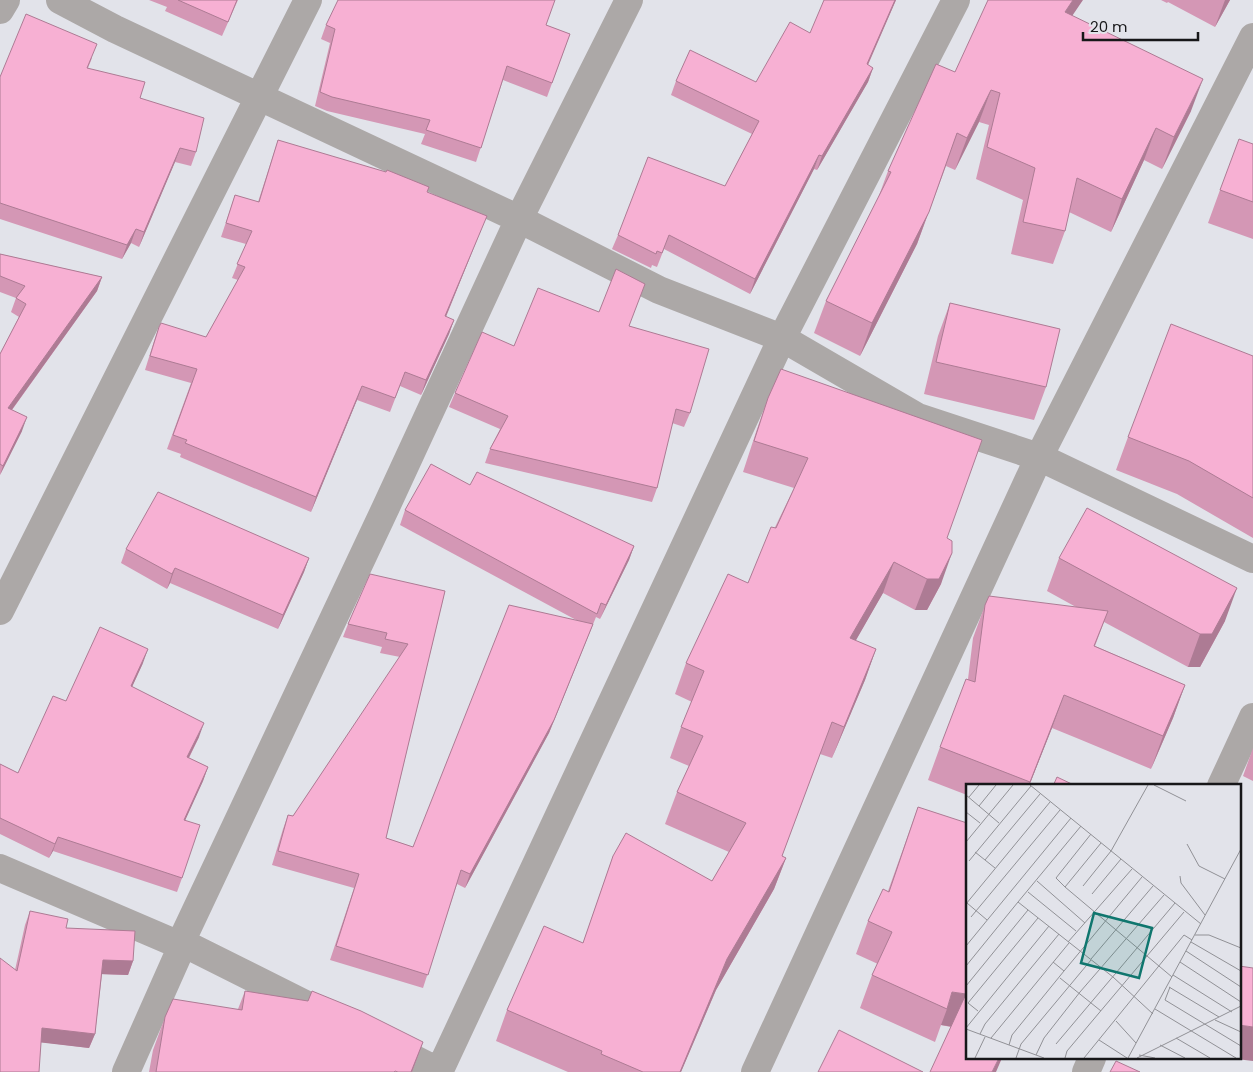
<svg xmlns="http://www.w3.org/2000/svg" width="1253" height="1072" viewBox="0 0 1253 1072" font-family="Poppins,sans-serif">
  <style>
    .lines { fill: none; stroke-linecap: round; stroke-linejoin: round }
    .minor { stroke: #aca8a7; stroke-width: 28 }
    .wall { fill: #d497b5 }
    .shaded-wall { fill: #ad7b94 }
    .building { fill: #f7b0d3; stroke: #ad7b94 }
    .inset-road { fill: none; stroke: #919196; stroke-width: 1 }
    .view { fill: #0f766e; fill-opacity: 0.15; stroke: #0f766e; stroke-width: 2.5 }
    .inset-edge { fill: none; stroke: #171719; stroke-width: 2.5 }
  </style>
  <rect width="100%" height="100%" fill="#e2e3ea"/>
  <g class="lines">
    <path class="minor" d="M60,0L115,29L519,219L659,290L782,338L918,417L1039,457L1253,559
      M0,10L6,0
      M0,611L308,0
      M1221,786L1253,717
      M0,868L182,946L181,942L327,1015
      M181,942L386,507L519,219L629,0
      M383,1043L440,1072
      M126,1072L182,946
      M439,1072L782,338L956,0
      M755,1072L1039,457L1253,37
      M1086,1072L1092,1058"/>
  </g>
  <path class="wall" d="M149,0H238L222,36L165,11L167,7Z
    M896,0L868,65L873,68L868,82L817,170L814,169L750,294L664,249L657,267L652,265L651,268L612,249L618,235L725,186L752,134L671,95L676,81L756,82L810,33Z
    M1161,0H1230L1215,27L1168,2L1167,3Z
    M1072,16L1191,111L1162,169L1144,160L1111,232L1069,212L1065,231L1053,264L1011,254L1023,200L976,179L989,125L979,122L955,170L946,166L917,244L860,356L814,333L826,301L877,201L888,171L955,72Z
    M326,25H546L570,34L547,97L503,80L476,162L421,144L425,134L327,111L315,106L330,43L321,39Z
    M92,58L88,68L140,98L196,152L191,166L175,162L139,247L131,243L122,259L0,219V77Z
    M278,140L427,192L481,230L446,317L454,320L449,334L421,395L400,386L390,412L357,400L311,512L180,457L181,454L167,449L191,383L145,370L154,341L159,327L206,337L238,280L232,278L246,244L221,237L235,195L258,202Z
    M1253,144V239L1208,223L1220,190Z
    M0,254L102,277L97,291L12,410L22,431L0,475V354L19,317L11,312L16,298L0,292Z
    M950,303L1046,387L1034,420L924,394L938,336Z
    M599,312L629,326L690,413L684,427L672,423L657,488L652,502L485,463L490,449L500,429L449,407L455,393L514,346Z
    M1253,356V538L1177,494L1116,470L1128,437Z
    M768,398L947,538L941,584L927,610H915L883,593L855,641L876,649L865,680L832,758L820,754L782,856L786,858L774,889L716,990L681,1072H568L496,1041L507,1010L583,943L613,856L712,881L729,852L665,824L677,792L689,766L670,758L681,727L692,702L675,694L686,663L748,583L794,488L743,472L757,429Z
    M470,485L634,546L629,560L600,619L596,617L549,733L465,888L457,884L423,988L330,960L354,888L272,865L283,829L288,815L293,816L400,657L380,653L382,647L343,637L348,624L445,591L386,838L413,847L578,621L400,525L405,510Z
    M126,549L309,558L304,572L278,629L170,583L167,589L121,563Z
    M1059,558L1225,621L1200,667H1188L1104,622L1095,646L1185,685L1173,718L1151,769L1079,739L1052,728L1029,786H967V795L928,780L940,747L968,679L973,638L985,605L1076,607L1047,591Z
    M143,663L132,687L199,737L189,758L208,767L203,781L185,820L182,878L177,892L53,851L49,858L0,834V764L18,773L66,701Z
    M1253,748V781L1243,776Z
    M918,807L951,1027L941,1025L935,1042L860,1008L872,975L878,964L856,954L868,921L888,891Z
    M30,911L66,928L133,961L128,975L102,974L95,1034L89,1048L41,1042L15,970L25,925Z
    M245,991L423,1042L412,1072H149L153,1050L165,1017L238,1009Z"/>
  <path class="shaded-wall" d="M895,0H896L862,78L867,64Z
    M1073,0H1083L1053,44L1065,12Z
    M1225,0H1230L1215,27Z
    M873,68L868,82L817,170L822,156Z
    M1203,79L1191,111L1162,169L1174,137Z
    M991,90L979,122L955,170L967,138Z
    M1156,128L1144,160L1111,232L1122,199Z
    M957,133L917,244L860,356L872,323Z
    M180,148L175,162L139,247L144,232Z
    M819,155L814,169L750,294L755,279Z
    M487,216L481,230L440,331L445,316Z
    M136,229L131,243L122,259L127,245Z
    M102,277L97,291L3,422L8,408Z
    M454,320L449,334L421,395L426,380Z
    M362,386L357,400L311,512L316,497Z
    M27,417L22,431L0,475L3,466Z
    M634,546L629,560L600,619L606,605Z
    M952,553L941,584L927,610H915L927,579Z
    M309,558L304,572L278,629L283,615Z
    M894,562L883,593L839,670L850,638Z
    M175,568L170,583L167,589L172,574Z
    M1237,588L1225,621L1200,667H1188L1200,634Z
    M593,624L549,733L465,888L470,874Z
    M148,649L143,663L126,700L131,686Z
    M876,649L865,680L832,758L844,727Z
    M1185,685L1173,718L1151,769L1163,736Z
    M1064,695L1052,728L1029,786H1028Z
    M204,723L199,737L182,771L187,757Z
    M208,767L203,781L179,834L184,820Z
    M58,837L53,851L49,858Z
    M786,858L774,889L716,990L681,1072H680L727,959Z
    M103,960L133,961L128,975L98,974Z
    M952,992L966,994L954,1027L941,1025L947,1009Z
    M1239,1025L1253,1027V1061L1228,1058H1239Z
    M42,1028L95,1034L89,1048L37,1042Z
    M423,1042L412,1072H411Z
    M999,1058H1002L996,1072H992Z"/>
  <path class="building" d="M178,0H237L228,22Z
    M338,0H555L546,25L570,34L552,83L507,66L481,148L426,130L430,120L332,97L320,92L335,29L326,25Z
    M824,0H895L867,64L873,68L822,156L819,155L755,279L669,235L662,253L657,251L656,254L618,235L648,157L725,186L759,121L676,81L690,50L756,82L790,22L810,33Z
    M988,0H1073L1065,12L1203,79L1174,137L1156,128L1122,199L1077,178L1065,231L1023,222L1035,168L987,147L1000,93L991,90L967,138L957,133L929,212L872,323L826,301L891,172L888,171L936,64L955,72Z
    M26,14L97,44L87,68L145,82L140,98L204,118L196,152L180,148L144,232L136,229L127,245L0,203V77Z
    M1239,139L1253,144V202L1220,190Z
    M278,140L386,172L387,170L429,187L427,192L487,216L445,316L454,320L426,380L405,372L395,398L362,386L316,497L185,443L187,440L173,435L197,369L150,356L159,327L161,323L206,337L245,267L237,264L252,231L226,223L235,195L259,202Z
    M0,254L102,277L8,408L27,417L3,466L0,464V354L26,304L16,298L25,286L0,276Z
    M616,269L645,284L629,326L709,349L690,413L676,409L657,488L490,449L508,416L455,393L482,332L514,346L538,288L599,312Z
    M950,303L1060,329L1046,387L936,362Z
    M1171,324L1253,356V498L1189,461L1128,437Z
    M781,369L982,440L947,538L952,541V553L939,579H927L894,562L850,638L876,649L844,727L832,722L782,856L786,858L727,959L680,1072H643L601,1054L602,1051L507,1010L544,926L583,943L613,856L626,833L712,881L746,823L677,792L703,736L681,727L704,671L686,663L728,574L748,583L771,527L776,528L808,458L754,441L768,398Z
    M431,464L470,485L477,472L634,546L606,605L601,603L597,614L405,510Z
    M158,492L309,558L283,615L175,568L172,574L126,549Z
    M1087,508L1237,588L1212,634H1200L1059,558Z
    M370,574L445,591L386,838L413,847L509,605L593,624L554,720L470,874L461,870L428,975L336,946L359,874L278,851L288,815L293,816L408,644L385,639L387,633L348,624Z
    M989,596L1108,611L1094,646L1185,685L1163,736L1091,706L1064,695L1030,782L940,747L966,679L975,682L985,605Z
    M100,627L148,649L131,686L204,723L187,757L208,767L184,820L200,825L182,878L58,837L55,844L0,818V764L18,773L53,696L66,701Z
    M1057,777L1076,786H1053Z
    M918,807L967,823V1058H999L992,1072H930L966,994L952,992L947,1009L872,975L892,932L868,921L883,889L889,892Z
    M30,911L68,919L66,928L135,931L133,961L103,960L95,1034L42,1028L39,1072H0V958L17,971Z
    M1239,966L1253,968V1027L1239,1025Z
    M245,991L308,1001L312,991L361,1011L423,1042L411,1072H398L395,1071L394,1072H156L165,1017L173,999L242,1010Z
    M839,1030L923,1072H818Z
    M1116,1061L1140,1072H1110Z"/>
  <g transform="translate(966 784)">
    <rect width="275" height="275" fill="#e2e3ea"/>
    <path class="inset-road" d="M64,1L235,140M188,1L220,17M0,11L33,39M3,13L13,1M13,22L30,1M0,28L14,39M115,42L52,118L147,193L187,230M0,58L47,1M135,59L99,103L206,193M221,60L233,82L259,95M9,68L29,84M19,76L74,10M3,77L65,2M214,92L215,99L239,131M71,97L119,139M117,102L145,67L182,1M99,103L90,94L125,50M62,108L110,147M126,110L155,75M1,119L21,136M0,120L84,18M5,133L94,26M229,151H243L275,164M102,158L166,85M225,158L275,187M0,162L105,34M220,167L275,203M125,175L187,102M87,178L98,187L176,93M214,178L275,218M0,182L52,118M207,191L266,228M94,194L135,227M0,202L62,126M203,203L253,233M204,203L199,216L275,262M189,225L270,274M12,227L2,219L72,134M249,236L275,248M150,237L170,259M0,244L83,142M0,245L78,274M14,250L19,240L93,150M25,254L103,159M210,254L244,274M133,256L161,274M90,260L209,119M43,261L46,251L98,187M194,261L219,274M70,271L78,254L114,208L198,111M173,271L189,274M9,274L19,253M50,274L55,260L125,176M99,274L101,267L218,128M118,274L218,151L226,156M162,274L275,65M171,274L275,222"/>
    <path class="view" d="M128,129L186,144L173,194L115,179Z"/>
    <rect width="275" height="275" class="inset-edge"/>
  </g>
  <path d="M1083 32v8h115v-8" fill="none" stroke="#171719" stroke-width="2.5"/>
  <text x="1090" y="32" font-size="15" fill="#171719" stroke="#e2e3ea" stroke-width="4" paint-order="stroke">20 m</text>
</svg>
